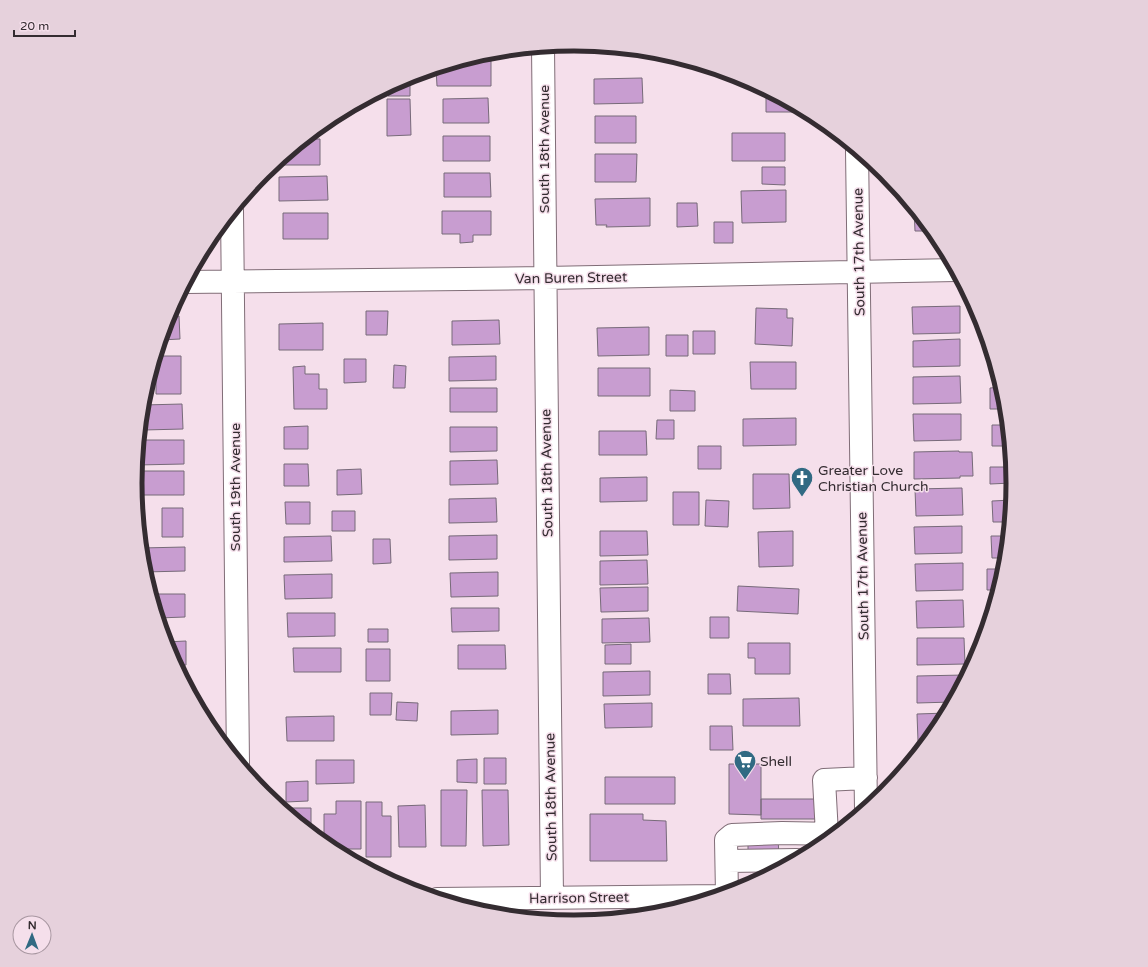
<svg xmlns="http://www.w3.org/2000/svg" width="1148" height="967" viewBox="0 0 1148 967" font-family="'Varela Round',sans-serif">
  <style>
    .building { fill: #c89dd0; stroke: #776a79 }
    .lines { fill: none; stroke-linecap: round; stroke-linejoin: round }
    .minor-casing { stroke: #806d77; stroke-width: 24 }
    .minor { stroke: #fff; stroke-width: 22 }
    .labels { text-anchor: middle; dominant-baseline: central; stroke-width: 3; stroke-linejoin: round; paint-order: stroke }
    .street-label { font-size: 14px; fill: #342c31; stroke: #f5dfeb }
    .poi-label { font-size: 14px; fill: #342c31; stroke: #f5dfeb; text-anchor: start }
    .rim { fill: none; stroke: #342c31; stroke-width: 5 }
  </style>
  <rect width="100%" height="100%" fill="#f5dfeb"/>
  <path class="building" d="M461,61H491V86H437L436,68Z
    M410,76V96H388V87Z
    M642,78L643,103L594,104V79Z
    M766,90L794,105V112H766Z
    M488,98L489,123H443V99Z
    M387,99H410L411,135L387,136Z
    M595,116H636V143H595Z
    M732,133H785V161H732Z
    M443,136H490V161H443Z
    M304,139H320V165H280V159Z
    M595,154H637L636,182H595Z
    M762,167H785V185L762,184Z
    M444,173H490L491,197H444Z
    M327,176L328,200L279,201V177Z
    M786,190V222L742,223L741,191Z
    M650,198V226L606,227L607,225H596L595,199Z
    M677,203H697L698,226L677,227Z
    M914,209L932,231H915Z
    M442,211H491V235H473V242L460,243V234H442Z
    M283,213H328V239H283Z
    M714,222H733V243H714Z
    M960,306V333L913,334L912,307Z
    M756,308L787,309V318H793L792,346L755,344Z
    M366,311H388L387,335H366Z
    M168,316H179L180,339L161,340Z
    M499,320L500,344L452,345V321Z
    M323,323V350H279V324Z
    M649,327V355L598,356L597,328Z
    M693,331H715V354H693Z
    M666,335H688V356H666Z
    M960,339V366L913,367V341Z
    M990,354H992L997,372H991Z
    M156,356H181V394H156Z
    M496,356V380L449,381V357Z
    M344,359H366V382L344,383Z
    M750,362H796V389H751Z
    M394,365L406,366L405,388H393Z
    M305,366V374H319V389H327V409H294L293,367Z
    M598,368H650V396H598Z
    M960,376L961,403L913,404V377Z
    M1002,387L1005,398L1006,409H990V388Z
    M450,388H497V412H450Z
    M670,390L695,391V411H670Z
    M182,404L183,429L144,430L143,405Z
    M913,414H961V440L914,441Z
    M796,418V445L743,446V419Z
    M657,420H674V439H656Z
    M992,425H1008L1010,446H992Z
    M308,426V449H284V427Z
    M450,427H497V451L450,452Z
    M599,431H646L647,455H599Z
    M139,440H184V464L137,465Z
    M698,446H721V469H698Z
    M959,451V452H972L973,476H960V478L914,479V452Z
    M497,460L498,484L450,485V461Z
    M284,464H308L309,486H284Z
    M990,467H1012V483L990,484Z
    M361,469L362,494L337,495V470Z
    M136,471H184V495H137Z
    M753,474H789L790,508L753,509Z
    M647,477V501L600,502V478Z
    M962,488L963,515L916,516L915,489Z
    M673,492H699V525H673Z
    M496,498L497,522L449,523V499Z
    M706,500L729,501L728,527L705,526Z
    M1012,500L1010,522H993L992,501Z
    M285,502H310V524H286Z
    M162,508H183V537H162Z
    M332,511H355V531H332Z
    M962,526V553L915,554L914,527Z
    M600,531H647L648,555L600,556Z
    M793,531V566L759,567L758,532Z
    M497,535V559L449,560V536Z
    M331,536L332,561L284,562V537Z
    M991,536H1008L1006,558H992Z
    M373,539H390L391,563L373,564Z
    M185,547V571L144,572L141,548Z
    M647,560L648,584L600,585V561Z
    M963,563V590L916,591L915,564Z
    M987,569H1005L999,590H987Z
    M498,572V596L451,597L450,573Z
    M332,574V598L285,599L284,575Z
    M738,586L799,589L798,614L737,611Z
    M648,587V611L601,612L600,588Z
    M150,594H185V617L158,618Z
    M963,600L964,627L917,628L916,601Z
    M451,608H499V631L452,632Z
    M287,613H335V636L288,637Z
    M710,617H729V638H710Z
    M649,618L650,642L602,643V619Z
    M368,629H388V642H368Z
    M917,638H964L965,664L917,665Z
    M186,641V665L175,666L168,651L165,642Z
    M748,643H790V674H755V658H748Z
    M631,644V664H605V645Z
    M458,645H505L506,669H458Z
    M293,648H341V672H294Z
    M366,649H390V681H366Z
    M650,671V695L603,696V672Z
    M708,674H730L731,694H708Z
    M964,675V682L953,702L917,703V676Z
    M370,693H392L391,715H370Z
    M799,698L800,726H743V699Z
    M397,702L418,703L417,721L396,720Z
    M652,703V727L605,728L604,704Z
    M498,710V734L451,735V711Z
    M947,713L939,728L929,740L918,741L917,714Z
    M334,716V741H287L286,717Z
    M710,726H732L733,750H710Z
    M484,758H506V784H484Z
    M477,759V783L457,782V760Z
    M316,760H354V783L316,784Z
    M729,764H761V815L729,814Z
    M605,777H675V804H605Z
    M308,781V801L286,802V782Z
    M441,790H467L466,846H441Z
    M482,790H508L509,845L483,846Z
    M761,799H821V819H761Z
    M336,801H361V849H330L324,845V814H336Z
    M366,802H382V816H391V857H366Z
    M425,805L426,847H399L398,806Z
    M287,808H311V833L287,814Z
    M590,814H643V820L666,821L667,861H590Z
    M748,837H778L779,857H748Z"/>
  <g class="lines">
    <g class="minor-casing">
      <path id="minor" d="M543,47L552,898
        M857,150L866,810
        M232,211L238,763
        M186,282L545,278L956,270
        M827,834L824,780L866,778
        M727,861L797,860
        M727,894L726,840L732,835L782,833L837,834
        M437,899L720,896"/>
    </g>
    <use href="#minor" class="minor"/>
  </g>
  <defs>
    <g id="church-pin" transform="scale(1.15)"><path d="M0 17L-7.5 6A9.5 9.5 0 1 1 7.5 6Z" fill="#316a83" stroke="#f5dfeb"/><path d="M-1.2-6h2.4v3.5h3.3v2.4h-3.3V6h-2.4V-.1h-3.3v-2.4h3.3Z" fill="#fff"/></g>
    <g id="supermarket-pin" transform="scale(1.15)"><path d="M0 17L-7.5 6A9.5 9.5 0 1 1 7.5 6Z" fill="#316a83" stroke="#f5dfeb"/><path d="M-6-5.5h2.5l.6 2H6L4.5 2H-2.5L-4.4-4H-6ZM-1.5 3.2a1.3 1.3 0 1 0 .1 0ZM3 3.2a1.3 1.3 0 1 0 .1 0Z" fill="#fff"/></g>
  </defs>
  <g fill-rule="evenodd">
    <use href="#church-pin" x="802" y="478"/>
    <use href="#supermarket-pin" x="745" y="761"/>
  </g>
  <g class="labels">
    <g class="street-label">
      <text transform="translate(544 149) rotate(-90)">South 18th Avenue</text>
      <text transform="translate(859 252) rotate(-91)">South 17th Avenue</text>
      <text transform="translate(571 278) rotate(-1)">Van Buren Street</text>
      <text transform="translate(547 473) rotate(-91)">South 18th Avenue</text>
      <text transform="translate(235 487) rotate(-90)">South 19th Avenue</text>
      <text transform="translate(863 576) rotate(-91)">South 17th Avenue</text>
      <text transform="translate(551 797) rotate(-91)">South 18th Avenue</text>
      <text transform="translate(579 898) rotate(-1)">Harrison Street</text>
    </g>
    <g class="poi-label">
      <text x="818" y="470">Greater Love<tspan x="818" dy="16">Christian Church</tspan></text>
      <text x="760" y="761">Shell</text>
    </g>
  </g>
  <path d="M0 0H1148V967H0ZM142 483a432 432 0 1 1 864 0a432 432 0 1 1-864 0Z" fill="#e6d1dc" fill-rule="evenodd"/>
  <path class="rim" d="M142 483a432 432 0 1 1 864 0a432 432 0 1 1-864 0Z"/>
  <g transform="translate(32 935) rotate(1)"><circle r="19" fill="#f5dfeb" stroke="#a897a1"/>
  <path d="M0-3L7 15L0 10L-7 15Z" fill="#316a83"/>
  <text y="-6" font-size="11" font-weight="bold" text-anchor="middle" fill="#342c31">N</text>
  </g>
  <path d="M14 30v6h61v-6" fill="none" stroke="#342c31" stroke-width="2"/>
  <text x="20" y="30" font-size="12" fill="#342c31" stroke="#f5dfeb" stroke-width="3" paint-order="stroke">20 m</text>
</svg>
